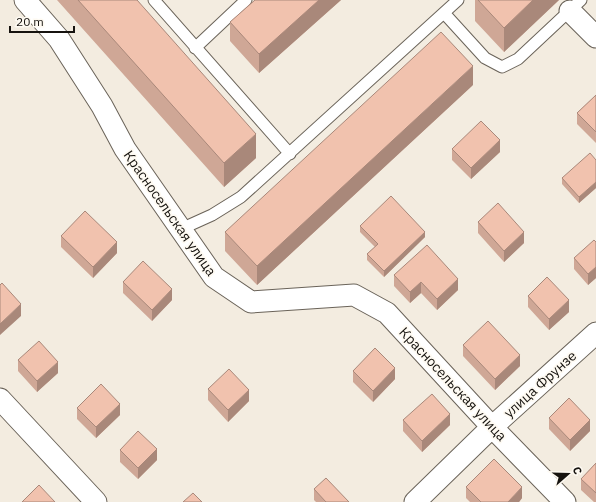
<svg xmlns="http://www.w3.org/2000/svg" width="596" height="502" viewBox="0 0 596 502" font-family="'IBM Plex Sans',sans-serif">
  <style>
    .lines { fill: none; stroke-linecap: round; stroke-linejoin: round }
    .service-casing { stroke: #6a6359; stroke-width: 13 }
    .minor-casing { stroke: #6a6359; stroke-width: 23 }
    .service { stroke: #fff; stroke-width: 11 }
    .minor { stroke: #fff; stroke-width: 21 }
    .wall { fill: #cfa796 }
    .shaded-wall { fill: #a9887a }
    .building { fill: #f1c2ae; stroke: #a9887a }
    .labels { text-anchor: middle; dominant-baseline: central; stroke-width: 3.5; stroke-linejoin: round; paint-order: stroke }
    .street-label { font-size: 14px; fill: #16130f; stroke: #fefaf2 }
  </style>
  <rect width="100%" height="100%" fill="#f3ece0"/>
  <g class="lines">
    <g class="service-casing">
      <path id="service" d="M154,0L290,154
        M444,13L485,58L502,67L518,59L581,0
        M195,48L246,0
        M181,229L212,215L241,197L458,0"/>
    </g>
    <g class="minor-casing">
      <path id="minor" d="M25,0L59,39L102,106L125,149L214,277L251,302L354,295L387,313L492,427L565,502
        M570,11L596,37
        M0,399L96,502
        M415,502L492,427L596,333"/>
    </g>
    <use href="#service" class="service"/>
    <use href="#minor" class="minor"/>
  </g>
  <path class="wall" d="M57,0H137L256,158L224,187Z
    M255,0H341L259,73L230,41V22Z
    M475,0H559L504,52L475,21Z
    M473,85L257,285L225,251V232Z
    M596,95V143L577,124V113Z
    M452,149L500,152L471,179L452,160Z
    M596,160V188L579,203L562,184V178Z
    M478,222L524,243L504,262L478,233Z
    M360,226L425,237L384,277L367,260V254L375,247L360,232Z
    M61,236L117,253L93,278L61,247Z
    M596,242V278L588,285L574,269V258Z
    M394,275L458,290L437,310L421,293L410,303L394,286Z
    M123,282L172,300L152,321L123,293Z
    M528,296L569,312L549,330L528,307Z
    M463,345L520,366L495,390L463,356Z
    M18,360L58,373L37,392L18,371Z
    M353,371L395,379L373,402L353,382Z
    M208,389L249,401L228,422L208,400Z
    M77,408L120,415L96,438L77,419Z
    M549,418L590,431L570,451L549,429Z
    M403,420L450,425L422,452L403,431Z
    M120,450L157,460L138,479L120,462Z
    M596,463V502H594L581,490V479Z
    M466,487L522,498L519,502H470L466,498Z
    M314,489L349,502H316L314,500Z"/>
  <path class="shaded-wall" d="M319,0H341L259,73V54Z
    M533,0H559L504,52V28Z
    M473,66V85L257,285V266Z
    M256,134V158L224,187V163Z
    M500,140V152L471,179V168Z
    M596,182V188L579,203V197Z
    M425,232V237L384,277V271Z
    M524,232V243L504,262V251Z
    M117,242V253L93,278V267Z
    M596,267V278L588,285V274Z
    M458,279V290L437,310V299Z
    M421,282V293L410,303V292Z
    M172,289V300L152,321V310Z
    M569,300V312L549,330V319Z
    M21,304V316L0,335V324Z
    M520,355V366L495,390V379Z
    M58,362V373L37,392V381Z
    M395,368V379L373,402V391Z
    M249,390V401L228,422V410Z
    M120,404V415L96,438V427Z
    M450,414V425L422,452V441Z
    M590,420V431L570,451V440Z
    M157,449V460L138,479V468Z
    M522,487V498L519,502H508Z"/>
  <path class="building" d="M78,0H137L256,134L224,163Z
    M255,0H319L259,54L230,22Z
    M478,0H533L504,28Z
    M441,32L473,66L257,266L225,232Z
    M596,95V132L577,113Z
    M481,121L500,140L471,168L452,149Z
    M590,153L596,160V182L579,197L562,178Z
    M391,196L425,232L384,271L367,254L378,244L360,226Z
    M498,203L524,232L504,251L478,222Z
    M85,211L117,242L93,267L61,236Z
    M594,240L596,242V267L588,274L574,258Z
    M427,245L458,279L437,299L421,282L410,292L394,275Z
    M143,261L172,289L152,310L123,282Z
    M547,277L569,300L549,319L528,296Z
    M2,283L21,304L0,324V285Z
    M488,321L520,355L495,379L463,345Z
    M39,341L58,362L37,381L18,360Z
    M375,348L395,368L373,391L353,371Z
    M229,369L249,390L228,410L208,389Z
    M101,384L120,404L96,427L77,408Z
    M432,394L450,414L422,441L403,420Z
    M569,398L590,420L570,440L549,418Z
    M138,431L157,449L138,468L120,450Z
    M494,459L522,487L508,502H481L466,487Z
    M596,463V493L581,479Z
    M326,478L349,502H326L314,489Z
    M39,485L55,502H22Z
    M193,493L202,502H183Z"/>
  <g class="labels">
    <g class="street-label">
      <text transform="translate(170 213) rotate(55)">Красносельская улица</text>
      <text transform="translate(453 384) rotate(47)">Красносельская улица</text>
      <text transform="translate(540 384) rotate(-42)">улица Фрунзе</text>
    </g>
  </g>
  <g transform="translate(568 474) rotate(70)" stroke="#fefaf2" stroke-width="3" paint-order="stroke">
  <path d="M0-3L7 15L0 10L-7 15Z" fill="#16130f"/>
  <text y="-6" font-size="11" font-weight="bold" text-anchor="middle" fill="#16130f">С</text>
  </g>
  <path d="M10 26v6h64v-6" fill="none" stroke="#16130f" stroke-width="2"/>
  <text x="16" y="26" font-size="12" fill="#16130f" stroke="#fefaf2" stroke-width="3" paint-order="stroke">20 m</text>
</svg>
